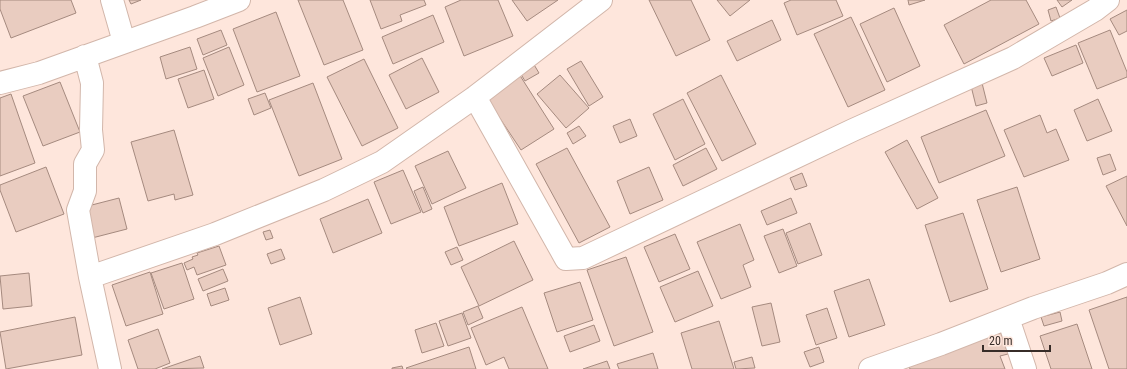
<svg xmlns="http://www.w3.org/2000/svg" width="1127" height="369" viewBox="0 0 1127 369" font-family="'Roboto Condensed',sans-serif">
  <style>
    .building { fill: #e9ccc0; stroke: #a58a7f }
    .lines { fill: none; stroke-linecap: round; stroke-linejoin: round }
    .street-casing { stroke: #d2b6aa; stroke-width: 24 }
    .street { stroke: #fff; stroke-width: 22 }
  </style>
  <rect width="100%" height="100%" fill="#fee6dc"/>
  <path class="building" d="M0,0H71L76,13L11,38L0,9Z
    M129,0H141L131,4Z
    M298,0H343L363,50L324,65Z
    M370,0H424L426,5L400,15L402,21L381,29Z
    M461,0H498L513,36L464,56L445,7Z
    M512,0H558L527,21Z
    M649,0H691L710,40L676,56Z
    M717,0H750L730,16Z
    M791,0H836L843,16L797,35L784,3Z
    M908,0H925L909,5Z
    M991,0H1026L1039,24L964,64L944,25Z
    M1057,0H1072L1062,7Z
    M1056,7L1060,18L1051,21L1048,10Z
    M894,8L920,66L887,82L860,24Z
    M1127,10V31L1119,35L1110,19Z
    M276,12L300,76L257,92L233,29Z
    M433,15L444,42L393,64L382,37Z
    M851,17L885,90L848,107L814,34Z
    M772,20L781,40L737,61L727,41Z
    M221,30L227,45L203,55L197,39Z
    M1110,30L1127,72V77L1097,89L1078,43Z
    M1076,45L1083,63L1052,76L1044,58Z
    M190,47L197,69L166,79L160,57Z
    M229,47L244,85L218,96L203,58Z
    M422,58L439,92L406,109L389,75Z
    M364,59L398,128L362,146L327,77Z
    M581,61L603,97L589,106L567,69Z
    M533,63L539,73L525,81L519,71Z
    M204,70L214,99L188,108L178,79Z
    M519,74L554,129L521,150L485,96Z
    M560,75L589,108L566,128L537,94Z
    M721,75L756,144L722,161L687,93Z
    M60,82L80,132L43,146L23,96Z
    M313,83L342,159L299,176L269,100Z
    M982,83L987,103L976,106L971,86Z
    M265,93L271,108L254,115L248,99Z
    M11,94L35,163L0,176V98Z
    M683,99L705,144L675,160L653,114Z
    M1098,99L1112,131L1087,141L1074,110Z
    M986,110L1005,156L939,183L921,137Z
    M1040,115L1047,133L1056,129L1069,160L1024,177L1004,130Z
    M630,119L637,136L620,143L613,126Z
    M579,126L586,136L573,144L567,133Z
    M174,130L193,195L175,200L174,194L148,201L131,142Z
    M907,140L938,198L917,209L885,152Z
    M567,148L610,227L579,243L536,164Z
    M706,148L717,169L683,186L673,165Z
    M448,151L466,188L432,204L415,166Z
    M1110,154L1116,170L1103,175L1097,158Z
    M46,167L64,214L16,232L0,190V185Z
    M649,167L663,200L630,214L617,181Z
    M403,170L421,212L391,224L374,182Z
    M802,173L807,186L795,190L790,178Z
    M1127,176V226L1106,186Z
    M502,183L518,224L459,246L444,207Z
    M423,187L432,209L423,213L414,191Z
    M1017,187L1040,259L1001,272L977,200Z
    M119,198L127,229L92,238L84,207Z
    M791,198L797,213L767,225L761,211Z
    M368,199L382,233L333,253L320,219Z
    M963,213L988,289L950,302L925,225Z
    M810,223L822,255L798,264L786,233Z
    M740,224L754,260L743,265L751,287L721,299L697,242Z
    M783,229L797,266L779,273L764,236Z
    M270,230L273,238L266,240L263,232Z
    M675,234L690,269L659,282L644,247Z
    M514,241L533,280L479,306L461,267Z
    M219,246L226,265L197,275L194,267L187,270L184,263L193,259L192,257L198,255L197,253Z
    M457,247L463,260L451,265L445,252Z
    M281,249L285,259L271,264L267,254Z
    M626,257L653,332L614,346L587,270Z
    M182,263L194,299L164,309L151,273Z
    M223,269L228,281L203,291L198,279Z
    M698,271L713,306L675,322L660,287Z
    M150,272L163,314L126,326L112,285Z
    M29,273L32,306L3,309L0,276Z
    M869,279L885,325L849,337L834,291Z
    M580,282L593,320L557,332L544,293Z
    M225,288L229,300L211,306L207,294Z
    M300,297L312,334L280,345L268,308Z
    M1127,297V369H1109L1089,310Z
    M771,303L780,342L762,346L752,307Z
    M478,306L483,318L468,325L463,312Z
    M522,307L548,369H509L504,357L486,365L471,328Z
    M827,308L837,338L816,345L806,315Z
    M1060,312L1062,321L1044,326L1041,317Z
    M462,313L471,338L448,346L439,321Z
    M75,317L82,355L6,369L0,332Z
    M719,321L734,369H692L681,333Z
    M436,323L444,346L422,353L415,330Z
    M1077,324L1092,369H1051L1040,336Z
    M594,325L600,341L570,352L564,336Z
    M158,329L170,363L155,369H138L128,340Z
    M1001,333L1008,354L1000,356L1005,369H910L908,364Z
    M469,347L476,369H407L406,368Z
    M819,347L824,362L810,367L804,352Z
    M653,353L658,369H619L617,364Z
    M200,356L204,368L162,369Z
    M752,357L755,368L736,369L734,362Z
    M607,361L610,369H583Z
    M402,366L403,369H392V368Z"/>
  <g class="lines">
    <g class="street-casing">
      <path id="street" d="M112,0L124,42
        M85,56L92,83L91,130L93,150L85,164V191L78,210L90,277L110,369
        M0,83L39,73L195,17L239,0
        M475,97L566,259L583,258L853,130L1013,58L1095,10L1108,0
        M90,277L215,234L324,190L382,162L475,97L601,0
        M1008,318L1025,369
        M870,369L941,344L1033,308L1107,283L1127,274"/>
    </g>
    <use href="#street" class="street"/>
  </g>
  <path d="M983 345v6h67v-6" fill="none" stroke="#372c28" stroke-width="2"/>
  <text x="989" y="345" font-size="12" fill="#372c28" stroke="#fee6dc" stroke-width="3" paint-order="stroke">20 m</text>
</svg>
